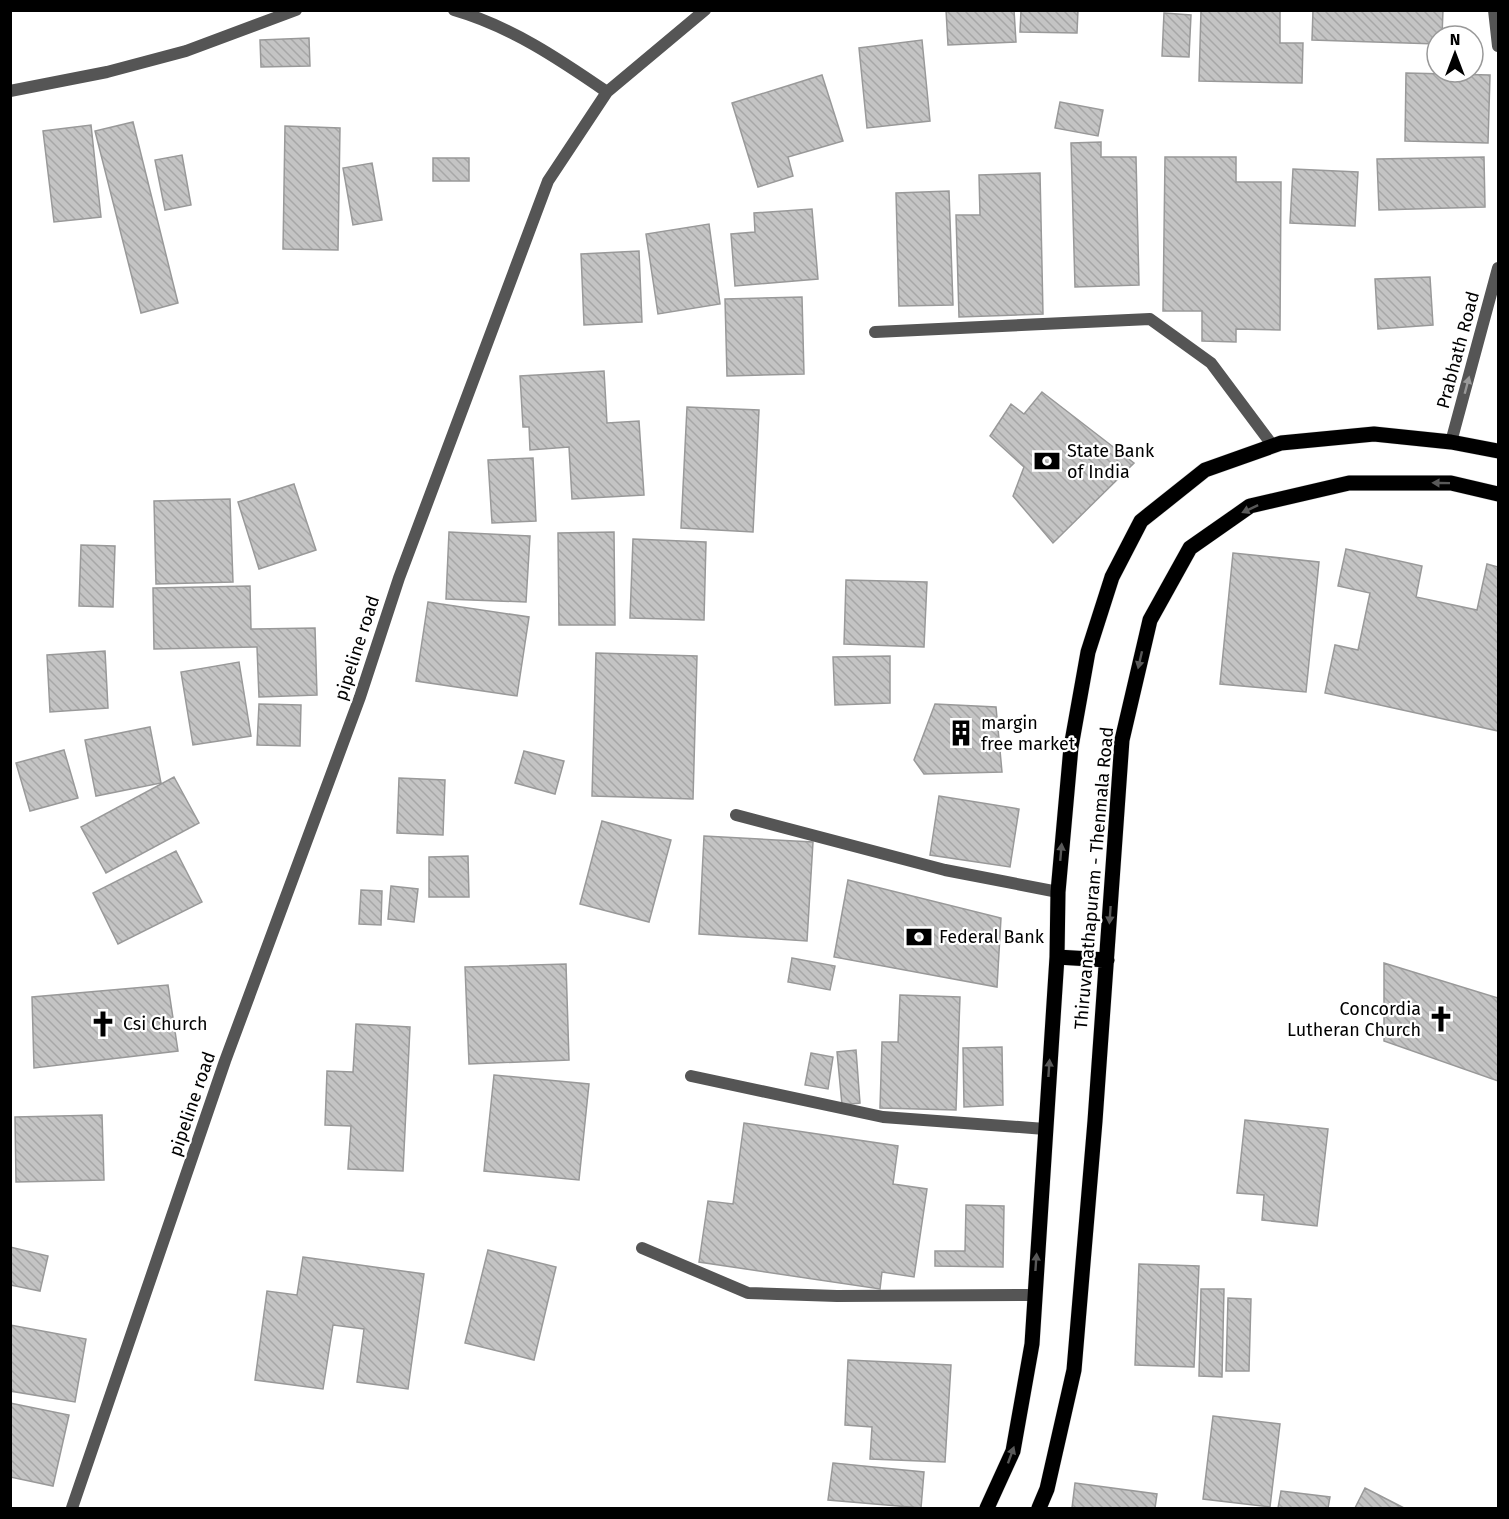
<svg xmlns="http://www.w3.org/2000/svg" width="1509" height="1519" viewBox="0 0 1509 1519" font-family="'Fira Sans',sans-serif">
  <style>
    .building { fill: url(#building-back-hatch); stroke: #999; stroke-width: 1.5 }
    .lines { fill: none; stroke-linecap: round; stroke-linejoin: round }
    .primary-casing { stroke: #dbdbdb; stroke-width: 16 }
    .minor { stroke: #555; stroke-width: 12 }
    .primary { stroke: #000; stroke-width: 15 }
    .oneway { fill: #999 }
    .oneway2 { fill: #595959 }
    .labels { text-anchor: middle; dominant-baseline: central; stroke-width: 4.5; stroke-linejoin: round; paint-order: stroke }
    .street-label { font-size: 18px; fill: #000; stroke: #fff }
    .poi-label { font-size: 18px; fill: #000; stroke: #fff; text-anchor: start }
  </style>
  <defs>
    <pattern id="building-back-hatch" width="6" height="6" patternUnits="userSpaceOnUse" patternTransform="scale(1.5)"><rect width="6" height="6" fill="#c4c4c4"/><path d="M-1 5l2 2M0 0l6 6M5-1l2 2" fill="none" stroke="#a7a7a7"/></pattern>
  </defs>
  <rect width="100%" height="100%" fill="#fff"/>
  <path class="building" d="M946,10H1014L1016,42L948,45Z
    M1021,10H1078L1077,33L1020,32Z
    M1201,10H1280V43H1303L1302,83L1199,81Z
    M1313,10H1443L1442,36H1437V44L1312,40Z
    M1164,13L1191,15L1189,57L1162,56Z
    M309,38L310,66L261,67L260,40Z
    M922,40L930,121L867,128L859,48Z
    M1406,73L1490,75L1488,143L1405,141Z
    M822,75L843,141L788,157L793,176L758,187L732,103Z
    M1060,102L1103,110L1098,136L1055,128Z
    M133,122L178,303L141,313L95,131Z
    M91,125L101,217L54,222L43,131Z
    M285,126L340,128L338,250L283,249Z
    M1101,142V157H1136L1139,285L1075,287L1071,143Z
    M182,155L191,205L165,210L155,160Z
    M1165,157H1236V182H1281L1280,330L1236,329V342L1202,341V311H1163Z
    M1484,157L1485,207L1379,210L1377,159Z
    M433,158H469V181H433Z
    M372,163L382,220L353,225L343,168Z
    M1293,169L1358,172L1355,226L1290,223Z
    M1040,173L1043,314L959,317L956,215H980L979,175Z
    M949,191L953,305L899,306L896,193Z
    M812,209L818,279L735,286L731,234L755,232L754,213Z
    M709,224L720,304L658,314L646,234Z
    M639,251L642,322L584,325L581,254Z
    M1430,277L1433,325L1378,329L1375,279Z
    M802,297L804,374L727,376L725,299Z
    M604,371L607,423L639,421L644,495L572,499L569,447L530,450L529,427H523L520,376Z
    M1042,392L1134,463L1053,543L1013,496L1024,467L990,436L1011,404L1024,414Z
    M687,407L759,410L753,532L681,528Z
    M533,458L536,521L492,523L488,460Z
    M294,484L316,550L259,569L238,502Z
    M230,499L233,582L156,584L154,501Z
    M449,532L530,536L526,602L446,599Z
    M614,532L615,625H559L558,533Z
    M633,539L706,542L704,620L630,618Z
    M81,545L115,546L113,607L79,606Z
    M1346,549L1422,566L1416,597L1477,610L1487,564L1498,567V731L1325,693L1335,645L1358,650L1370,593L1338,586Z
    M1233,553L1319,562L1306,692L1220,684Z
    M846,580L927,582L924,647L844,644Z
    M250,586L251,629L315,628L317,695L259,697L257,647L154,649L153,588Z
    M428,602L529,617L517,696L416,681Z
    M105,651L108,708L50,712L47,655Z
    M596,653L697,656L693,799L592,796Z
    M890,656V703L835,705L833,657Z
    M239,662L251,736L193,745L181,672Z
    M259,704L301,705L300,746L257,745Z
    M935,704L996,707L1002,772L924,774L914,760Z
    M150,727L161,783L96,796L85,740Z
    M64,750L78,798L30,811L16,763Z
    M524,751L564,761L555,794L515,783Z
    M174,777L199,823L106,873L81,827Z
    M399,778L445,780L443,835L397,833Z
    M939,796L1019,809L1010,867L930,855Z
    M602,821L671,840L649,922L580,904Z
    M704,836L813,842L807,941L699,934Z
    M176,851L202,902L118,944L93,893Z
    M468,856L469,897H429V857Z
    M848,880L1001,918L997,987L834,957Z
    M391,886L418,889L414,922L388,919Z
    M361,890L382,891L381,925L359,924Z
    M792,958L835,966L830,990L788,982Z
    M1384,963L1498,998V1081L1384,1041Z
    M566,964L569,1060L469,1064L465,967Z
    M168,985L178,1051L34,1068L32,997Z
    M900,995L960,997L956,1110L880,1108L882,1042H898Z
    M356,1024L410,1027L403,1171L348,1169L351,1126L325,1125L327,1071L353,1072Z
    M1002,1047L1003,1105L964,1107L963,1048Z
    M856,1050L860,1103L842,1105L837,1052Z
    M811,1053L833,1057L828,1089L805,1085Z
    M494,1075L589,1084L579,1180L484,1171Z
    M102,1115L104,1180L16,1182L15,1117Z
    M1245,1120L1328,1129L1317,1226L1262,1220L1264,1195L1237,1193Z
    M744,1123L898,1146L893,1184L927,1189L914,1277L882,1272L880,1289L699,1262L708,1201L733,1204Z
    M966,1205L1004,1206L1003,1267L935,1266V1251H965Z
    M10,1247L48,1256L40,1291L10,1285Z
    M488,1250L556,1267L534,1360L465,1343Z
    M303,1257L424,1274L408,1389L357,1382L364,1329L333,1325L323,1389L255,1380L267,1291L297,1295Z
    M1139,1264L1199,1266L1194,1367L1135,1365Z
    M1201,1289H1224L1222,1377L1199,1376Z
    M1228,1298L1251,1299L1249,1371H1226Z
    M10,1325L86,1339L75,1402L10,1391Z
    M848,1360L951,1365L945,1462L870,1459L872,1427L845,1425Z
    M10,1403L69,1415L53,1486L10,1477Z
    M1213,1416L1280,1424L1270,1507L1203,1499Z
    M833,1463L924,1472L921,1508L828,1500Z
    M1075,1483L1157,1494L1155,1508H1072Z
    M1365,1488L1404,1508H1355Z
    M1281,1491L1330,1497L1328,1508H1278Z"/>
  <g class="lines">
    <g class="primary-casing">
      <path id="primary" d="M1057,957L1107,960
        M987,1508L1013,1451L1032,1344L1057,957L1058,892L1071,747L1088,652L1112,577L1141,521L1205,470L1281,443L1374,434L1451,442L1498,451
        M1039,1508L1047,1489L1074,1370L1095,1121L1122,740L1150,620L1190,548L1250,506L1349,483H1451L1498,494"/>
    </g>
    <path class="minor" d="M454,10C510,26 559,59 607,92
      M1494,10L1498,46
      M10,91L107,72L186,51L296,10
      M875,332L1150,319L1211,363L1273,446
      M1451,442L1498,268
      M736,815L945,870L1058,892
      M691,1076L883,1117L1045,1129
      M642,1248L748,1293L837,1296L1034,1295
      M72,1508L225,1061L360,697L399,578L548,181L607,92L705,10"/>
    <use href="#primary" class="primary"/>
  </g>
  <defs><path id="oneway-solid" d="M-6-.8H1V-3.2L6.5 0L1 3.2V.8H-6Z" transform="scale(1.5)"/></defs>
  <use class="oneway" href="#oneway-solid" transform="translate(1467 385) rotate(-75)"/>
  <g class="oneway2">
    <use href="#oneway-solid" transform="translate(1441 483) rotate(-179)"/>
    <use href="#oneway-solid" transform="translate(1250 509) rotate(155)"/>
    <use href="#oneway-solid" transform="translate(1140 660) rotate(103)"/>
    <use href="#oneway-solid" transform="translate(1061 852) rotate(-85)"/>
    <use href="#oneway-solid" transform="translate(1110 915) rotate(94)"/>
    <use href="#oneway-solid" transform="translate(1049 1068) rotate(-86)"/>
    <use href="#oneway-solid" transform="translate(1036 1262) rotate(-86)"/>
    <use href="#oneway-solid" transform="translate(1011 1455) rotate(-70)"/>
  </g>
  <defs>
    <g id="bank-bare" transform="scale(2.07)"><path d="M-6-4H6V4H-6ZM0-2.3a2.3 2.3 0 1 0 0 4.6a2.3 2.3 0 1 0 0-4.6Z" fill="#000" stroke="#fff" stroke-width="2.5" paint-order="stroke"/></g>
    <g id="building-bare" transform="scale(2.07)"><path d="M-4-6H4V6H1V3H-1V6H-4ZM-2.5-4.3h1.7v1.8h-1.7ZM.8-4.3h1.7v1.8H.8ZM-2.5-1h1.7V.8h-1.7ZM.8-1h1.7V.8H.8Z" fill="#000" stroke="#fff" stroke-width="2.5" paint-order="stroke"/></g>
    <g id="church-bare" transform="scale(2.07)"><path d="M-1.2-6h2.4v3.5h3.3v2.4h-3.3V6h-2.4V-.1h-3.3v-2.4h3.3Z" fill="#000" stroke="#fff" stroke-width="2.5" paint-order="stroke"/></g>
  </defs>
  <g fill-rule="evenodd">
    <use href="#bank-bare" x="1047" y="461"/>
    <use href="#building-bare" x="961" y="733"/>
    <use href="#bank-bare" x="919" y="937"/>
    <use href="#church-bare" x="1441" y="1019"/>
    <use href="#church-bare" x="103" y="1024"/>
  </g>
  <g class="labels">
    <g class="street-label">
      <text transform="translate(1458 350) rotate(-75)">Prabhath Road</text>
      <text transform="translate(357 648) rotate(-72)">pipeline road</text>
      <text transform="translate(1094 878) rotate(-85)">Thiruvanathapuram - Thenmala Road</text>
      <text transform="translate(192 1104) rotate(-71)">pipeline road</text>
    </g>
    <g class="poi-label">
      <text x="1067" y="451">State Bank<tspan x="1067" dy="21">of India</tspan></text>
      <text x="981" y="723">margin<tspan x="981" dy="21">free market</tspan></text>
      <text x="939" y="937">Federal Bank</text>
      <text x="1421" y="1009" text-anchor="end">Concordia<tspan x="1421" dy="21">Lutheran Church</tspan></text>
      <text x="123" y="1024">Csi Church</text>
    </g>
  </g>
  <rect width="1509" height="1519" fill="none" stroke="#000000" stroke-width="24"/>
  <g transform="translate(1455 54)"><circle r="28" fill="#ffffff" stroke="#999999" stroke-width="1.5"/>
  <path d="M0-4.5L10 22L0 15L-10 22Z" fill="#000000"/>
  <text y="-9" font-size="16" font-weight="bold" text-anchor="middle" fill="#000000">N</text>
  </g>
</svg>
